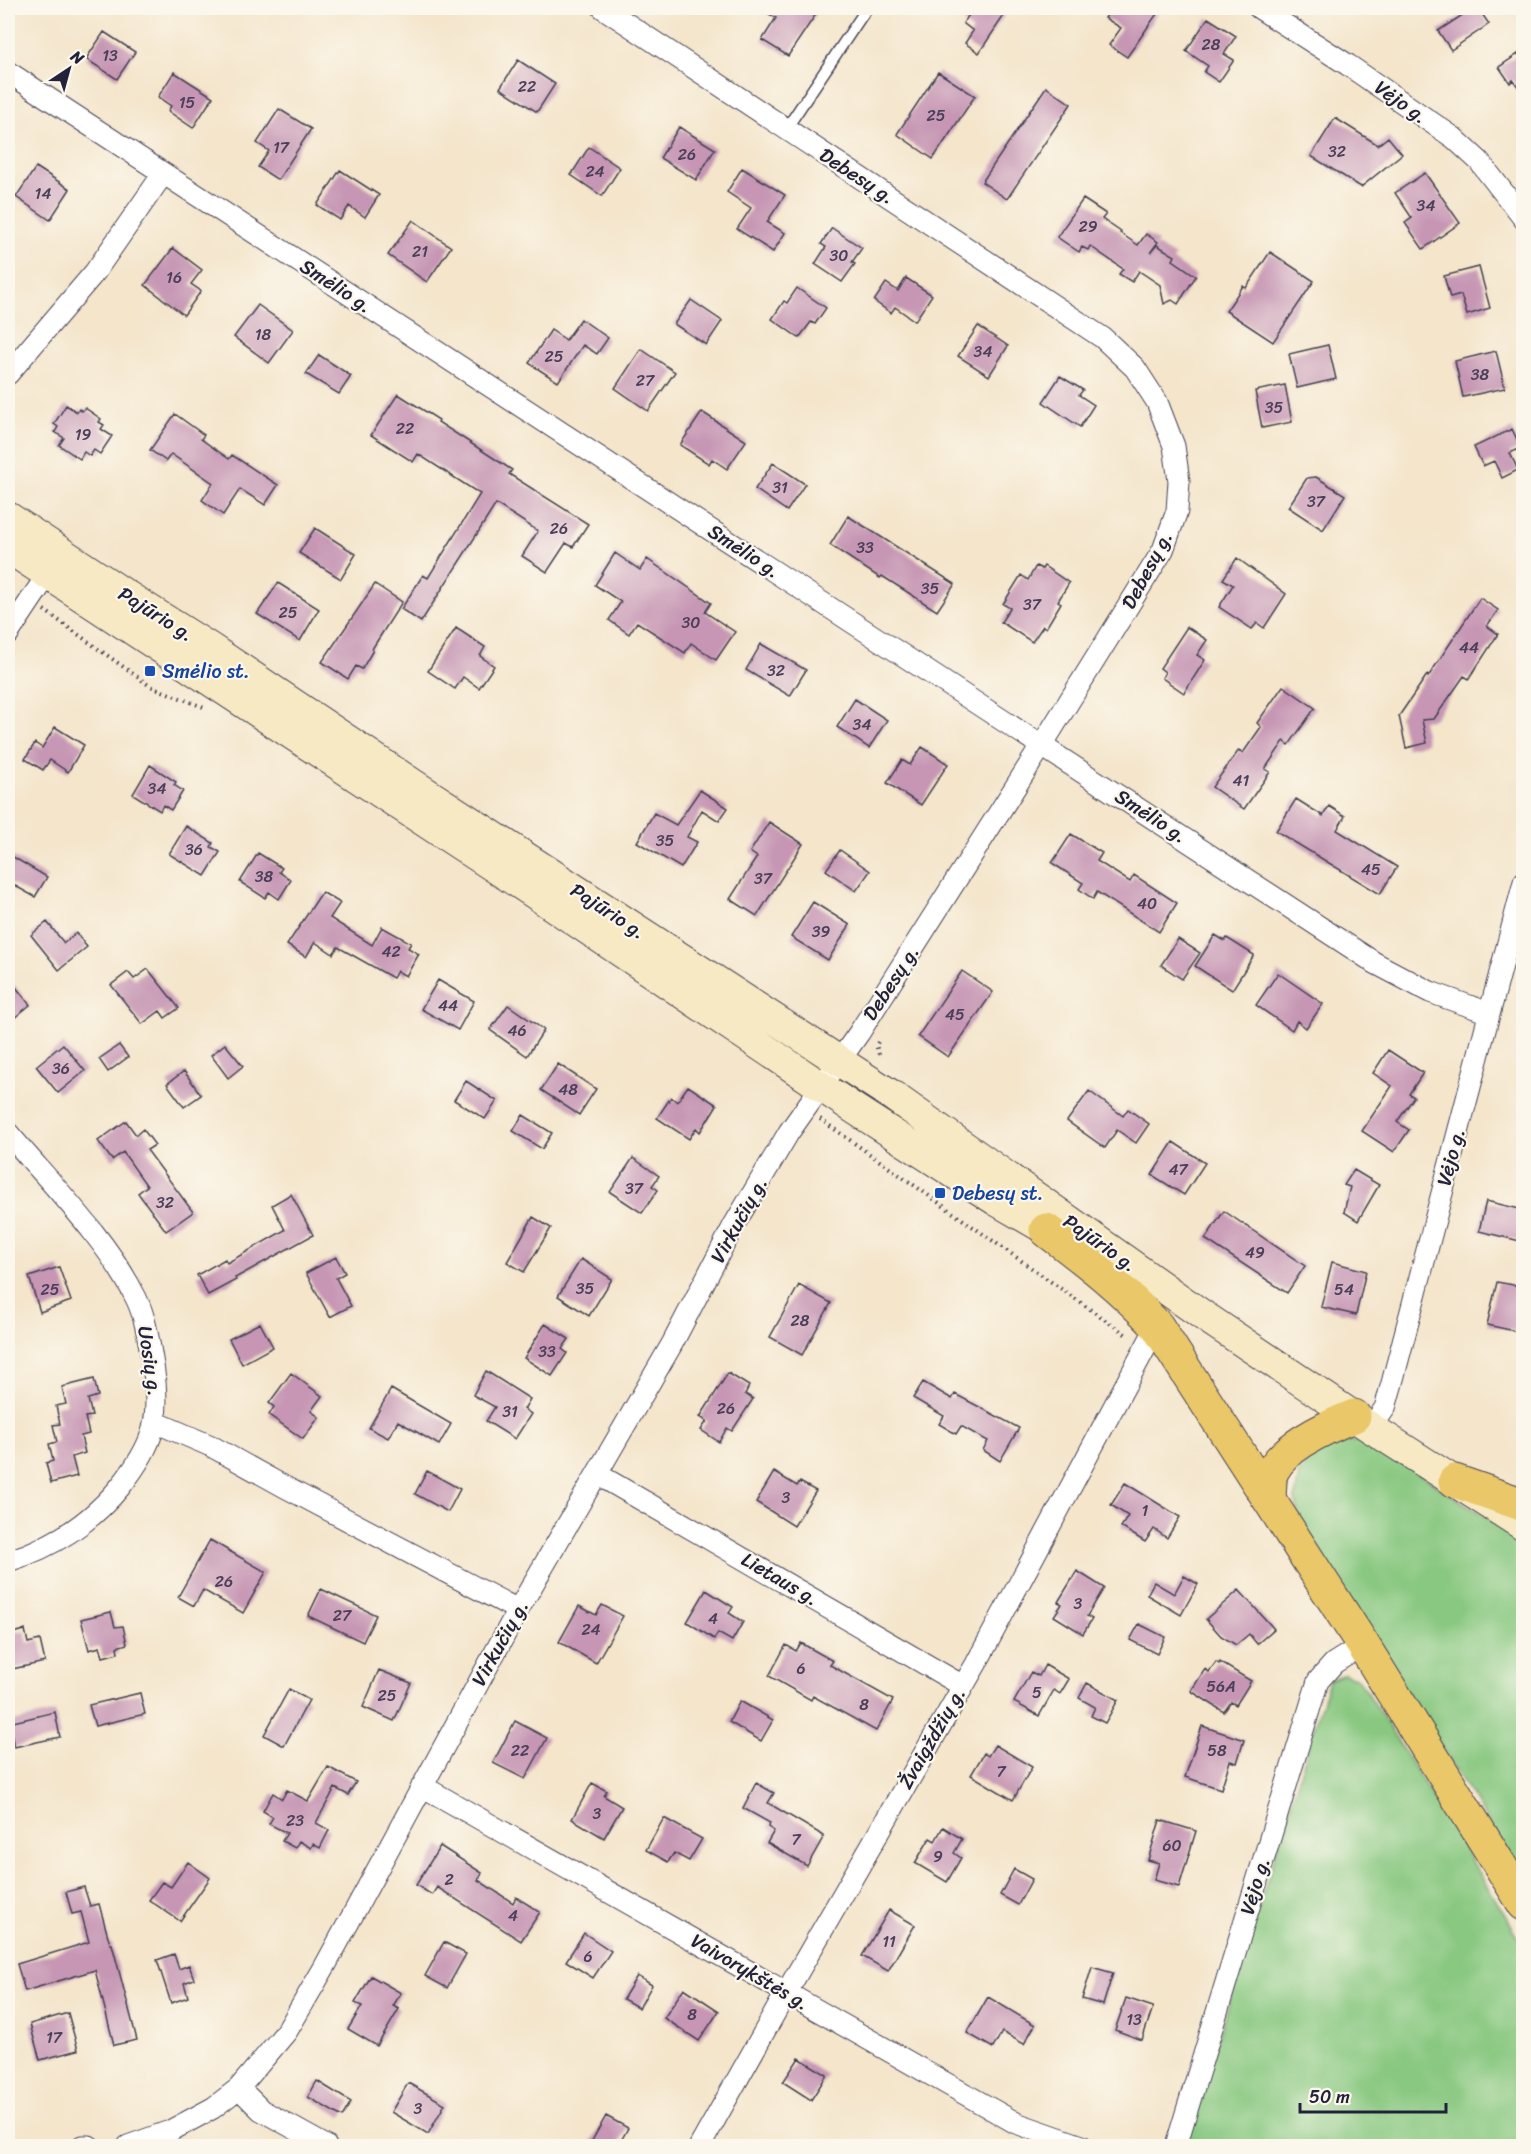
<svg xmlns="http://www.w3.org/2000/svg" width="1531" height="2154" viewBox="0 0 1531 2154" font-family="Sriracha,sans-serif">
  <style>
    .green { fill: #88c880; stroke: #55755e; stroke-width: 1.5 }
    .building { fill: #c696b4 }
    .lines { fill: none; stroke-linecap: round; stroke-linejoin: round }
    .lane-casing { stroke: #423f51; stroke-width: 13 }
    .street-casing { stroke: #423f51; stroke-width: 23 }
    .secondary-casing { stroke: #423f51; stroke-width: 32 }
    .highway-casing { stroke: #423f51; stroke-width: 35 }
    .path { stroke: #423f51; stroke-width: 4; stroke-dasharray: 1.5 4.5; stroke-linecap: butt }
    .lane { stroke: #fff; stroke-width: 10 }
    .street { stroke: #fff; stroke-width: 21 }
    .secondary { stroke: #f7e9c3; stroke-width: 30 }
    .highway { stroke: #eac769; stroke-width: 33 }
    .transit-dot { fill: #1a4fb4; stroke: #fbf7ec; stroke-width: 2 }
    .labels { text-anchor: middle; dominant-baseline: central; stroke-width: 4.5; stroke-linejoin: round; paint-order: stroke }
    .number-label { font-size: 16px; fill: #4b3f59 }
    .street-label { font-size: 20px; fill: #22223b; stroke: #fbf7ec }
    .transit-label { font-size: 20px; fill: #164399; stroke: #fbf7ec; text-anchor: start }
  </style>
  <rect width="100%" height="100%" fill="#fbf7ec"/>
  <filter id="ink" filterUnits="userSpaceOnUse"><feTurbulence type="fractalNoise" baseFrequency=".0167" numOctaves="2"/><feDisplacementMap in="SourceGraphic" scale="12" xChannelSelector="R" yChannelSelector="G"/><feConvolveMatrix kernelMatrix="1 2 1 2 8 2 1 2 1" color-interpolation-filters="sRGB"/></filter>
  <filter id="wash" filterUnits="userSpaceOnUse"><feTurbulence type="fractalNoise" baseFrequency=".008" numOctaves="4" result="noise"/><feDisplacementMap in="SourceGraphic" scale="24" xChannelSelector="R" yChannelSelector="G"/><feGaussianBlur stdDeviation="1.35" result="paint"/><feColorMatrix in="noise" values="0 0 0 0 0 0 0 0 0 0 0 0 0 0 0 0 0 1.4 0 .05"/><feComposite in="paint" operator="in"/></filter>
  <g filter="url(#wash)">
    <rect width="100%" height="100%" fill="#f4e5cb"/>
    <path class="green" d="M1367,1440L1523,1541V1878L1301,1523L1295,1500L1299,1473L1312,1454L1331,1444Z
      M1344,1674L1358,1679L1368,1693L1523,1944V2146H1185L1329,1680Z"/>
    <g id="blocks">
      <path class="building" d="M759,8H820L788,56L762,40L776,18Z
        M974,8H1009L979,53L965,43L973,31L963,23Z
        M1112,8H1161L1127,57L1109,45L1121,28L1105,18Z
        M1473,8H1478L1489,24L1451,50L1438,31Z
        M1208,18L1236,36L1224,54L1234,60L1219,82L1204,72L1208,66L1186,51Z
        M104,32L135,52L117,79L86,59Z
        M1524,50V95L1513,80L1510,83L1499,67Z
        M518,60L555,84L537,112L500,88Z
        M174,72L213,97L193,128L168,111L171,106L158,97Z
        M938,72L975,96L933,159L897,134Z
        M1046,87L1071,104L1007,199L982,182Z
        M279,109L311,129L278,180L258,167L269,151L257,143Z
        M1335,118L1378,145L1388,137L1402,154L1361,187L1311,156Z
        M679,127L715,149L696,180L660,158Z
        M589,147L620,168L602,196L571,175Z
        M36,167L70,189L50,220L16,197Z
        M742,168L785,195L767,222L785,233L773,252L737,229L751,208L727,192Z
        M340,170L379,195L365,217L349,206L340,220L317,205Z
        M1425,173L1460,223L1423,249L1405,223L1412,218L1395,193Z
        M1083,199L1106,214L1102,219L1121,232L1120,233L1138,245L1146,234L1158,242L1150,253L1157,245L1175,256L1173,260L1196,276L1178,304L1172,300L1164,304L1160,285L1139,271L1132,282L1119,274L1123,269L1090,246L1088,250L1082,247L1079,252L1057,237Z
        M413,220L451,247L427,282L388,255Z
        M832,228L862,248L852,262L855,264L842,282L815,264L826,247L821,244Z
        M173,248L202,270L191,284L201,291L184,315L145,285Z
        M1270,252L1314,281L1273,342L1226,311L1243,286L1246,288Z
        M1479,267L1490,308L1467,315L1461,295L1450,298L1444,276Z
        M906,278L932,295L915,321L895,307L891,313L874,301L886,283L898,291Z
        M797,288L826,308L815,324L811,322L799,338L772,319L784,301L787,303Z
        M691,300L722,321L706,345L674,324Z
        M258,305L293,330L269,363L234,337Z
        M581,319L608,338L597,354L583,345L558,382L529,363L551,330L566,340Z
        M978,326L1008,346L989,376L958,356Z
        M1328,345L1336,379L1297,388L1289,354Z
        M641,349L675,372L648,411L615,388Z
        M1496,351L1505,388L1463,397L1455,361Z
        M319,355L351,376L339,394L306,374Z
        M1060,376L1083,390L1079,395L1094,405L1080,427L1043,402Z
        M1285,385L1292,422L1262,428L1255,391Z
        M398,394L439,420L438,422L512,470L509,474L588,524L573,547L566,543L547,572L522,556L538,531L496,504L421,622L401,609L423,575L428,578L480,494L418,454L413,462L371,435Z
        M66,405L77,412L79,409L82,411L85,408L101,419L99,422L104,425L101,429L112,436L100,454L94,450L90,456L84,452L80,459L59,445L64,438L55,432L58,427L54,424Z
        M702,412L746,441L727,469L712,459L709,464L680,445Z
        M175,414L204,435L201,439L229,459L232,455L278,485L265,505L240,489L223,515L202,500L213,483L171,454L166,461L150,450Z
        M1512,429L1521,448L1510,453L1518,470L1502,478L1494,461L1483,466L1474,447Z
        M773,463L805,484L787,511L755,489Z
        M1316,477L1345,495L1323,530L1288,507L1307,478Z
        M848,516L955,584L937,611L882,576L880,578L830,545Z
        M315,528L356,554L341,579L299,553Z
        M615,553L640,570L647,559L711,603L705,612L735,632L716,660L691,643L685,653L637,622L629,634L609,620L621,602L595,585Z
        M1237,558L1286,594L1264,628L1257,623L1252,629L1219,607L1233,585L1223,579Z
        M1036,566L1042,569L1044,566L1069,583L1058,601L1061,603L1046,628L1043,626L1032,642L1001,622L1010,608L1003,604L1021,575L1028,580Z
        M278,583L319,609L300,641L257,614Z
        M375,584L402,602L372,649L373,650L362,669L356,666L348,679L322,662Z
        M1480,598L1498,610L1487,626L1498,634L1469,679L1464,676L1434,719L1422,720L1427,743L1406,748L1399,716L1427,675L1428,677Z
        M1187,627L1207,640L1197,655L1205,660L1184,693L1162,678L1165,672L1160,668Z
        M456,628L485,647L480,656L494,666L479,688L463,677L455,689L428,671Z
        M761,644L806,670L790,696L746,670Z
        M1283,686L1315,708L1289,745L1284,741L1265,769L1270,772L1244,809L1212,787L1239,750L1243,753L1261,727L1257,723Z
        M855,699L887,720L869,748L837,727Z
        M55,727L84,745L68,772L50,760L43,770L25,759L35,743L42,748Z
        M922,747L948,764L921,805L887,783L902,760L910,765Z
        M150,765L176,782L174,785L183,791L171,810L163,805L160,811L133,794Z
        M700,790L728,808L719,821L702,810L687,837L697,842L681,868L637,842L654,813L676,825Z
        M1296,799L1323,816L1329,806L1345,816L1337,830L1397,867L1380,894L1276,831Z
        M769,822L803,844L757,916L730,899L757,857L750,852Z
        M186,826L213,843L211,847L220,852L205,876L169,854Z
        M1071,834L1102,853L1097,861L1130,882L1134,875L1177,903L1159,932L1097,892L1093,899L1079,889L1083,883L1052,863Z
        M840,850L870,871L856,891L826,870Z
        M258,853L282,868L279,872L291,880L279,899L269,892L265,898L240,882Z
        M8,854L47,877L35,897L8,882Z
        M322,892L340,903L330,918L372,945L382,927L411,943L408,948L419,954L406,976L397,971L393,978L338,947L333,954L315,942L306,957L287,945Z
        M813,902L850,925L828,960L791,937Z
        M47,922L64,943L76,933L87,947L59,970L31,935Z
        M1215,935L1225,941L1227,938L1254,955L1232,990L1195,966Z
        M1178,939L1200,953L1182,979L1161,965Z
        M148,969L179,1008L165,1018L160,1011L142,1024L111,985L128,972L134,979Z
        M962,971L993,992L948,1057L918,1036Z
        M1278,973L1323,1004L1306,1028L1297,1021L1292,1030L1256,1005Z
        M8,977L30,1005L8,1023Z
        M438,980L474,1001L458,1030L421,1009Z
        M508,1005L544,1030L527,1056L490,1030Z
        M63,1044L85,1071L58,1093L36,1066Z
        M225,1044L243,1066L228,1078L211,1055Z
        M119,1045L128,1057L108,1072L99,1059Z
        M1388,1050L1423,1073L1409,1094L1414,1097L1397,1122L1409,1130L1394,1152L1362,1131L1392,1086L1373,1073Z
        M558,1064L596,1089L579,1115L541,1090Z
        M184,1071L201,1095L184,1107L167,1084Z
        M466,1081L497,1101L485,1119L454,1100Z
        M688,1086L717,1105L700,1132L696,1128L689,1139L657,1118L671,1097L677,1102Z
        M1089,1091L1123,1116L1128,1109L1149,1124L1136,1143L1117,1130L1105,1148L1067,1121Z
        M523,1115L552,1133L542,1149L513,1131Z
        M126,1121L136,1135L143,1129L155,1145L147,1150L193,1212L166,1231L138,1193L147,1186L123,1152L112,1160L98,1141Z
        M1173,1142L1205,1163L1184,1195L1152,1175Z
        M633,1158L659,1176L652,1186L658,1190L642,1213L610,1192Z
        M1354,1170L1379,1185L1358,1221L1344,1212L1350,1187L1344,1185Z
        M291,1194L313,1235L235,1278L236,1280L208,1295L197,1275L225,1259L227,1263L285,1230L272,1205Z
        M1486,1201L1524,1210V1242L1479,1231Z
        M1224,1211L1305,1266L1287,1293L1205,1239Z
        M533,1217L551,1228L524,1272L507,1262Z
        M336,1257L345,1273L336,1278L351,1306L330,1317L306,1273Z
        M581,1259L612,1279L589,1316L558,1296Z
        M1332,1262L1366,1271L1356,1315L1321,1307Z
        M59,1267L71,1301L40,1312L29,1277Z
        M1497,1282L1524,1287V1333L1487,1325Z
        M799,1285L831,1303L802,1355L770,1337Z
        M260,1323L273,1347L242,1364L229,1339Z
        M545,1324L569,1339L562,1349L567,1353L552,1376L524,1358Z
        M486,1371L530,1399L524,1409L531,1414L515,1439L486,1421L495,1407L473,1395Z
        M291,1373L322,1396L311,1411L319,1417L303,1439L269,1415L274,1407L269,1403Z
        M728,1373L749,1386L745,1394L753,1399L732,1431L727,1428L719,1442L701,1430L707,1421L700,1417Z
        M94,1379L98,1396L88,1399L92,1416L85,1417L89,1434L81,1436L85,1453L72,1457L77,1476L51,1483L46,1463L53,1461L49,1444L57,1442L53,1425L60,1424L56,1406L66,1404L62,1387Z
        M923,1382L952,1399L955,1394L1019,1428L1000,1461L983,1450L988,1441L961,1426L956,1434L939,1424L944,1416L913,1398Z
        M391,1389L451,1424L439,1445L398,1421L388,1438L369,1428Z
        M427,1471L460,1489L448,1512L415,1494Z
        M774,1472L797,1486L800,1482L816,1491L794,1526L756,1502Z
        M1125,1483L1180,1517L1167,1538L1154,1529L1145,1542L1121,1527L1128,1516L1111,1505Z
        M210,1540L266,1572L243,1613L203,1590L194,1606L178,1597Z
        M1077,1571L1104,1588L1087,1616L1092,1619L1083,1634L1054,1616L1062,1604L1058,1602Z
        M1184,1576L1198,1584L1181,1615L1147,1595L1154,1582L1174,1594Z
        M321,1589L376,1615L363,1642L308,1616Z
        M706,1590L733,1607L729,1613L743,1622L732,1641L718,1633L714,1639L687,1622Z
        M1239,1590L1274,1629L1257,1644L1249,1634L1236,1645L1221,1636L1206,1619Z
        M602,1605L623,1616L596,1663L559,1642L579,1606L596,1615Z
        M111,1612L115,1627L123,1626L127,1644L117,1647L118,1653L103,1657L100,1647L89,1650L81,1619Z
        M1139,1624L1165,1637L1157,1654L1130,1640Z
        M25,1630L28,1643L40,1640L45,1662L12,1669L8,1647V1634Z
        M801,1643L833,1661L830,1665L893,1700L876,1731L813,1696L811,1700L769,1676L786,1645L796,1651Z
        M1216,1662L1219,1664L1220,1662L1251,1681L1236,1705L1231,1702L1224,1712L1191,1691L1205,1669L1209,1672Z
        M1045,1665L1069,1679L1060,1694L1054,1690L1039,1716L1014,1702L1031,1672L1039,1676Z
        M379,1670L411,1683L394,1721L363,1707Z
        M1087,1683L1118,1700L1105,1723L1091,1716L1095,1707L1079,1698Z
        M289,1689L309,1700L284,1746L264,1735Z
        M140,1693L145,1714L95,1726L89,1705Z
        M740,1701L773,1720L761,1741L729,1722Z
        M55,1712L60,1737L14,1747L9,1723Z
        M515,1721L547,1738L525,1779L493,1763Z
        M1202,1726L1244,1740L1237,1763L1230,1761L1221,1789L1185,1777Z
        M995,1745L1032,1767L1013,1800L971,1775L984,1753L988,1756Z
        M328,1767L356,1782L348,1795L335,1788L316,1823L329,1830L320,1848L313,1844L311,1848L299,1841L295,1848L282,1841L287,1833L269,1824L273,1817L263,1811L273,1793L282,1799L287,1790L308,1801Z
        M592,1783L607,1791L604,1796L622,1807L604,1838L572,1819Z
        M756,1783L774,1793L768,1803L824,1836L807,1866L767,1843L774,1831L768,1827L770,1823L743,1808Z
        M664,1818L702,1839L689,1861L674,1853L668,1862L646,1850Z
        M1160,1820L1196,1831L1179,1887L1154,1880L1159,1863L1148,1860Z
        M943,1827L962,1839L954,1853L961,1858L947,1882L915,1863L930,1838L935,1841Z
        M440,1846L482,1873L478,1880L513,1903L516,1897L540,1912L521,1941L437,1887L432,1895L416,1885Z
        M188,1862L210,1878L180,1921L149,1900L162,1882L171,1887Z
        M1014,1869L1032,1879L1018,1905L1000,1895Z
        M84,1887L90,1906L99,1904L110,1944H112L137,2040L114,2045L95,1970L25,1991L17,1964L89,1942L81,1912L72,1914L66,1892Z
        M889,1910L915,1925L888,1971L862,1956Z
        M584,1933L611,1951L593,1978L566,1961Z
        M444,1942L466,1954L447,1988L425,1976Z
        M174,1954L179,1969L189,1965L194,1979L184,1983L188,1997L171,2003L157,1960Z
        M1092,1967L1113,1973L1103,2005L1082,1999Z
        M371,1976L401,1993L393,2006L399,2009L377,2046L348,2029L362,2006L355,2003Z
        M637,1976L652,1985L639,2008L623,1999Z
        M684,1988L719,2011L699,2041L664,2018Z
        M988,1997L1035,2025L1024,2044L1002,2032L993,2048L967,2033Z
        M1126,1998L1153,2007L1142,2040L1115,2030Z
        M68,2013L78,2050L40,2060L30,2024Z
        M799,2058L827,2075L811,2100L783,2082Z
        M317,2081L351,2102L342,2117L308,2097Z
        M408,2083L445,2104L428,2134L391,2112Z
        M606,2116L628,2128L618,2146H589Z"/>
    </g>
  </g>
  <g filter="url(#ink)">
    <use href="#blocks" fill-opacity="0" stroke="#423f51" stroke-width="1.5"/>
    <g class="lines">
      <g class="lane-casing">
        <path id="lane" d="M786,129L867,8"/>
      </g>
      <g class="street-casing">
        <path id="street" d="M1259,8L1348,65L1454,138L1479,161L1524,219
          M8,72L1375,963L1430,992L1489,1013
          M8,374L95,272L163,174
          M8,634L48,574
          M8,1133C51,1184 107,1239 136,1298C146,1318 149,1343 153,1365C161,1420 155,1443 120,1487C91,1522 52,1548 8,1561
          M155,1422L211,1446L285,1487L518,1610
          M1371,1428L1385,1408L1392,1383L1524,882
          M597,1474L963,1686
          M422,1786L1016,2123L1082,2146
          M239,2088L261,2110L326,2146
          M82,2146H89
          M128,2146L170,2131L213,2108L239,2088L287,2031L325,1966L518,1610L672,1344L734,1225L789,1132L859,1033L1042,745L1163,550L1177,511L1179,481L1174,446L1157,402L1135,368L1103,338L603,8
          M700,2146L786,1993L976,1664L1157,1326
          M1176,2146L1318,1681L1334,1663L1363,1645"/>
      </g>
      <g class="secondary-casing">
        <path id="secondary" d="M8,517L126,595L210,648L413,784L890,1094L1201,1314L1371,1428L1524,1526
          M8,548L535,894L856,1110L997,1201L1066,1241"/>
      </g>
      <g class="highway-casing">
        <path id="highway" d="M1046,1230C1087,1261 1122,1288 1157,1326L1363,1645L1524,1904
          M1455,1481L1524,1505
          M1269,1497C1270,1489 1269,1476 1273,1470C1286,1445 1329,1426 1354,1416"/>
      </g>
      <path class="path" d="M44,610L150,686L203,707
        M878,1042L876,1045L880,1058
        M820,1119L1128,1336"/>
      <use href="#lane" class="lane"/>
      <use href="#street" class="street"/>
      <use href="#secondary" class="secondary"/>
      <use href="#highway" class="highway"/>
    </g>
  </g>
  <g class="transit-dot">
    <rect x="144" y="665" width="12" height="12" rx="3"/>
    <rect x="934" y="1187" width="12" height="12" rx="3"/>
  </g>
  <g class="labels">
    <g class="number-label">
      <text x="1211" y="44">28</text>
      <text x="110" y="55">13</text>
      <text x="527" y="86">22</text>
      <text x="187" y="102">15</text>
      <text x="936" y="115">25</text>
      <text x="281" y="147">17</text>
      <text x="1337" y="151">32</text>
      <text x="687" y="154">26</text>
      <text x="595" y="171">24</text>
      <text x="43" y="193">14</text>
      <text x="1426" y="205">34</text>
      <text x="1088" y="226">29</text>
      <text x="420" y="251">21</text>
      <text x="839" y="255">30</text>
      <text x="174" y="277">16</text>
      <text x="263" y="334">18</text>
      <text x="983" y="351">34</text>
      <text x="554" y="356">25</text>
      <text x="1480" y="374">38</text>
      <text x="645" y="380">27</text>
      <text x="1274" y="407">35</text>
      <text x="405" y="428">22</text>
      <text x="83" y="434">19</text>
      <text x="780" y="487">31</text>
      <text x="1316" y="501">37</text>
      <text x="559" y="528">26</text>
      <text x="865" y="547">33</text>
      <text x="930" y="588">35</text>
      <text x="1032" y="604">37</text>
      <text x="288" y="612">25</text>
      <text x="691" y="622">30</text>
      <text x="1469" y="647">44</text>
      <text x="776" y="670">32</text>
      <text x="862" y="724">34</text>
      <text x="1241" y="780">41</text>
      <text x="157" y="788">34</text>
      <text x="665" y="840">35</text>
      <text x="194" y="849">36</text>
      <text x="1371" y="869">45</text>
      <text x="264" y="876">38</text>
      <text x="763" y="878">37</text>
      <text x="1147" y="903">40</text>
      <text x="821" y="931">39</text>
      <text x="391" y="951">42</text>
      <text x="448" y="1005">44</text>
      <text x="955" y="1014">45</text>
      <text x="517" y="1030">46</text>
      <text x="61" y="1068">36</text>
      <text x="568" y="1089">48</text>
      <text x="1178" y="1169">47</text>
      <text x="634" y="1188">37</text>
      <text x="165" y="1202">32</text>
      <text x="1255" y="1252">49</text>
      <text x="585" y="1288">35</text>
      <text x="50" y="1289">25</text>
      <text x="1344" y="1289">54</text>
      <text x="800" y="1320">28</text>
      <text x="547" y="1351">33</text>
      <text x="726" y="1408">26</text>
      <text x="510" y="1411">31</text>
      <text x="786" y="1497">3</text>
      <text x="1145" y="1510">1</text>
      <text x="224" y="1581">26</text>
      <text x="1078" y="1603">3</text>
      <text x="342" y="1615">27</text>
      <text x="713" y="1618">4</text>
      <text x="591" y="1629">24</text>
      <text x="801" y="1668">6</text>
      <text x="1221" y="1686">56A</text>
      <text x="1037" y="1692">5</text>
      <text x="387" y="1695">25</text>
      <text x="864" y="1704">8</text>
      <text x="520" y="1750">22</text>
      <text x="1217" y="1750">58</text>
      <text x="1001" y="1771">7</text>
      <text x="597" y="1813">3</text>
      <text x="295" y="1820">23</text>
      <text x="796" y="1839">7</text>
      <text x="1172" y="1845">60</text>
      <text x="938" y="1856">9</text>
      <text x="449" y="1879">2</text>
      <text x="513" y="1915">4</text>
      <text x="889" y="1941">11</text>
      <text x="588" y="1956">6</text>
      <text x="692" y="2014">8</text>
      <text x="1134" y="2019">13</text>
      <text x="54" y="2037">17</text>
      <text x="418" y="2108">3</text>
    </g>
    <g class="street-label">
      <text transform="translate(1401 102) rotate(35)">Vėjo g.</text>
      <text transform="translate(857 176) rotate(33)">Debesų g.</text>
      <text transform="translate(336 286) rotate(33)">Smėlio g.</text>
      <text transform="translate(744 551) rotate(33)">Smėlio g.</text>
      <text transform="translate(1147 570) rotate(-62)">Debesų g.</text>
      <text transform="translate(156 614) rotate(32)">Pajūrio g.</text>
      <text transform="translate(1151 816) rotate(33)">Smėlio g.</text>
      <text transform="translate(608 911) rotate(33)">Pajūrio g.</text>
      <text transform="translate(891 983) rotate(-57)">Debesų g.</text>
      <text transform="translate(1451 1157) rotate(-75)">Vėjo g.</text>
      <text transform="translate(739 1220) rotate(-61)">Virkučių g.</text>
      <text transform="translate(1100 1243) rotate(35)">Pajūrio g.</text>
      <text transform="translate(150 1361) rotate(81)">Uosių g.</text>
      <text transform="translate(780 1579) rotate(30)">Lietaus g.</text>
      <text transform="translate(500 1643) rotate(-61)">Virkučių g.</text>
      <text transform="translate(932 1738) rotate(-60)">Žvaigždžių g.</text>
      <text transform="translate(1255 1886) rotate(-73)">Vėjo g.</text>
      <text transform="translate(750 1972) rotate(30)">Vaivorykštės g.</text>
    </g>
    <g class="transit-label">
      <text x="162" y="671">Smėlio st.</text>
      <text x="952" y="1193">Debesų st.</text>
    </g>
  </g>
  <rect width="1531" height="2154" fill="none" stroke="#fbf7ec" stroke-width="30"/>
  <g transform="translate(69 69) rotate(36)" stroke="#fbf7ec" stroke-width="4.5" paint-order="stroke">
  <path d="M0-4.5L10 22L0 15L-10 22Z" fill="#22223b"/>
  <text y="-9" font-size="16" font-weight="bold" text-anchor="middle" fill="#22223b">N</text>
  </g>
  <path d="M1300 2103v9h146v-9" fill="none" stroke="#22223b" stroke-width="3"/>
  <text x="1309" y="2103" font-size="18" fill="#22223b" stroke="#fbf7ec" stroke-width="4.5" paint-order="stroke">50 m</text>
</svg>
